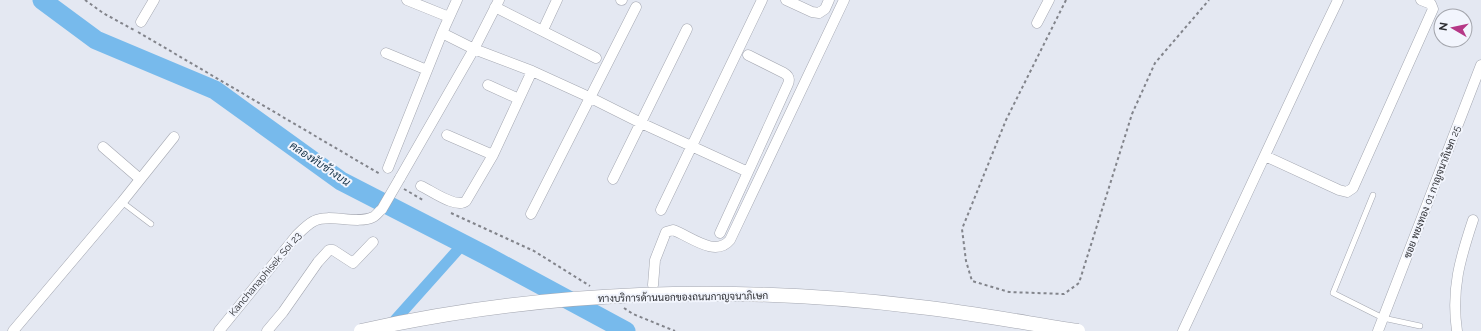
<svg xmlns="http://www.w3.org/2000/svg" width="1481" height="331" viewBox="0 0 1481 331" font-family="Raleway,Sarabun,sans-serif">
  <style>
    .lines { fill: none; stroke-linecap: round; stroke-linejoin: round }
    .canal { stroke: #77baec; stroke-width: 11 }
    .river { stroke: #77baec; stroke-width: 19 }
    .lane-casing { stroke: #a4a7b1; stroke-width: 6 }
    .street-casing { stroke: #a4a7b1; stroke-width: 11 }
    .path { stroke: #82848b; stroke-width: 2; stroke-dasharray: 3 3; stroke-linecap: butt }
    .lane { stroke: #fff; stroke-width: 5 }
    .street { stroke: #fff; stroke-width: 10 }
    .street-bridge-casing { stroke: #a4a7b1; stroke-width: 11; stroke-linecap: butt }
    .secondary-bridge-casing { stroke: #a4a7b1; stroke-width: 15; stroke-linecap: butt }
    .street-bridge { stroke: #fff; stroke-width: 10 }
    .secondary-bridge { stroke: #fff; stroke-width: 14 }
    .labels { text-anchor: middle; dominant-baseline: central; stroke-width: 4; stroke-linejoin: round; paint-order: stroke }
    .street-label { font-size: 10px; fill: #2d2e32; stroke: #f2f5fd }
    .water-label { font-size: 11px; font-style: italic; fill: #143146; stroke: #f2f5fd }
  </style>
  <rect width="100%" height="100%" fill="#e4e8f2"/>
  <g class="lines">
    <path class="canal" d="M388,328L463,244"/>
    <path class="river" d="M42,0L96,40L215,90L341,181L485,255L626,331"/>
    <g class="lane-casing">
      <path id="lane" d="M1373,195L1333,293L1383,318L1420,326
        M122,202L151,224"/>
    </g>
    <g class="street-casing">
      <path id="street" d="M407,0L449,17
        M621,0H622
        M786,0L812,12L819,13L825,9L829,0
        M495,7L596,58
        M141,22L154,0
        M1037,23L1049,0
        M543,30L557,0
        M442,33L474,49L532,71L589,97L641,123L748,172L720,233
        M386,53L427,70
        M488,85L519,99
        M447,135L493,155
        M103,147L140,179
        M1265,156L1339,190L1347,192L1353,188L1433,9L1431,4L1421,0
        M388,168L442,33L457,0
        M748,172L788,84C790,79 789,76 784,73L748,55
        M400,178L474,49L499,0
        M613,179L687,29
        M421,186C432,191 456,209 466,201L493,155L532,71
        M661,210L762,0
        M531,214L636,7
        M653,285L655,260L666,232L673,230C690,236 715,258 730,240L844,0
        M13,331L122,202L174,137
        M219,331L297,235C302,230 308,224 314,221C329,213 357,225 373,217C376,216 379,211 382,209
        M267,331L283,312L318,262L329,250H333L353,263L373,242
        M1183,331L1314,50L1338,0
        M1378,331L1481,65
        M1457,331C1451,289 1460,259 1473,220"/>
    </g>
    <path class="path" d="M85,0L103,13L134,30
      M1066,0L1006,120L962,229L966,261L972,281L1009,292L1064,294L1079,283L1132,114L1155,63L1209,0
      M138,32L380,174
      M404,189L423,200
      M451,213L534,251L590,286
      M624,308L633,314L675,331"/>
    <use href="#lane" class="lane"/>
    <use href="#street" class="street"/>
    <g class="street-bridge-casing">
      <path id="street-bridge" d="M382,209L400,178"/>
    </g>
    <g class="secondary-bridge-casing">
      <path id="secondary-bridge" d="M361,331C543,290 735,284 920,307C973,313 1026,323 1078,331"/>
    </g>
    <use href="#street-bridge" class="street-bridge"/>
    <use href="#secondary-bridge" class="secondary-bridge"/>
  </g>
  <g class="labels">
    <g class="street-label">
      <text transform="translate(1432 192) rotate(-69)">ซอย พยงทอง 01 กาญจนาภิเษก 25</text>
      <text transform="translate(265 274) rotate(-50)">Kanchanaphisek Soi 23</text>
      <text transform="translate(683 297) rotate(-1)">ทางบริการด้านนอกของถนนกาญจนาภิเษก</text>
    </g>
    <g class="water-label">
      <text transform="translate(320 164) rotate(34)">คลองทับช้างบน</text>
    </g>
  </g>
  <g transform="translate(1453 28) rotate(279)"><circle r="19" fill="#f2f5fd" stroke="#a3a5ac"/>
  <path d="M0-3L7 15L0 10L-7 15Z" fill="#b63887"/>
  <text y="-6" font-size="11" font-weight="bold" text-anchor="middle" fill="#2d2e32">N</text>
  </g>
</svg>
